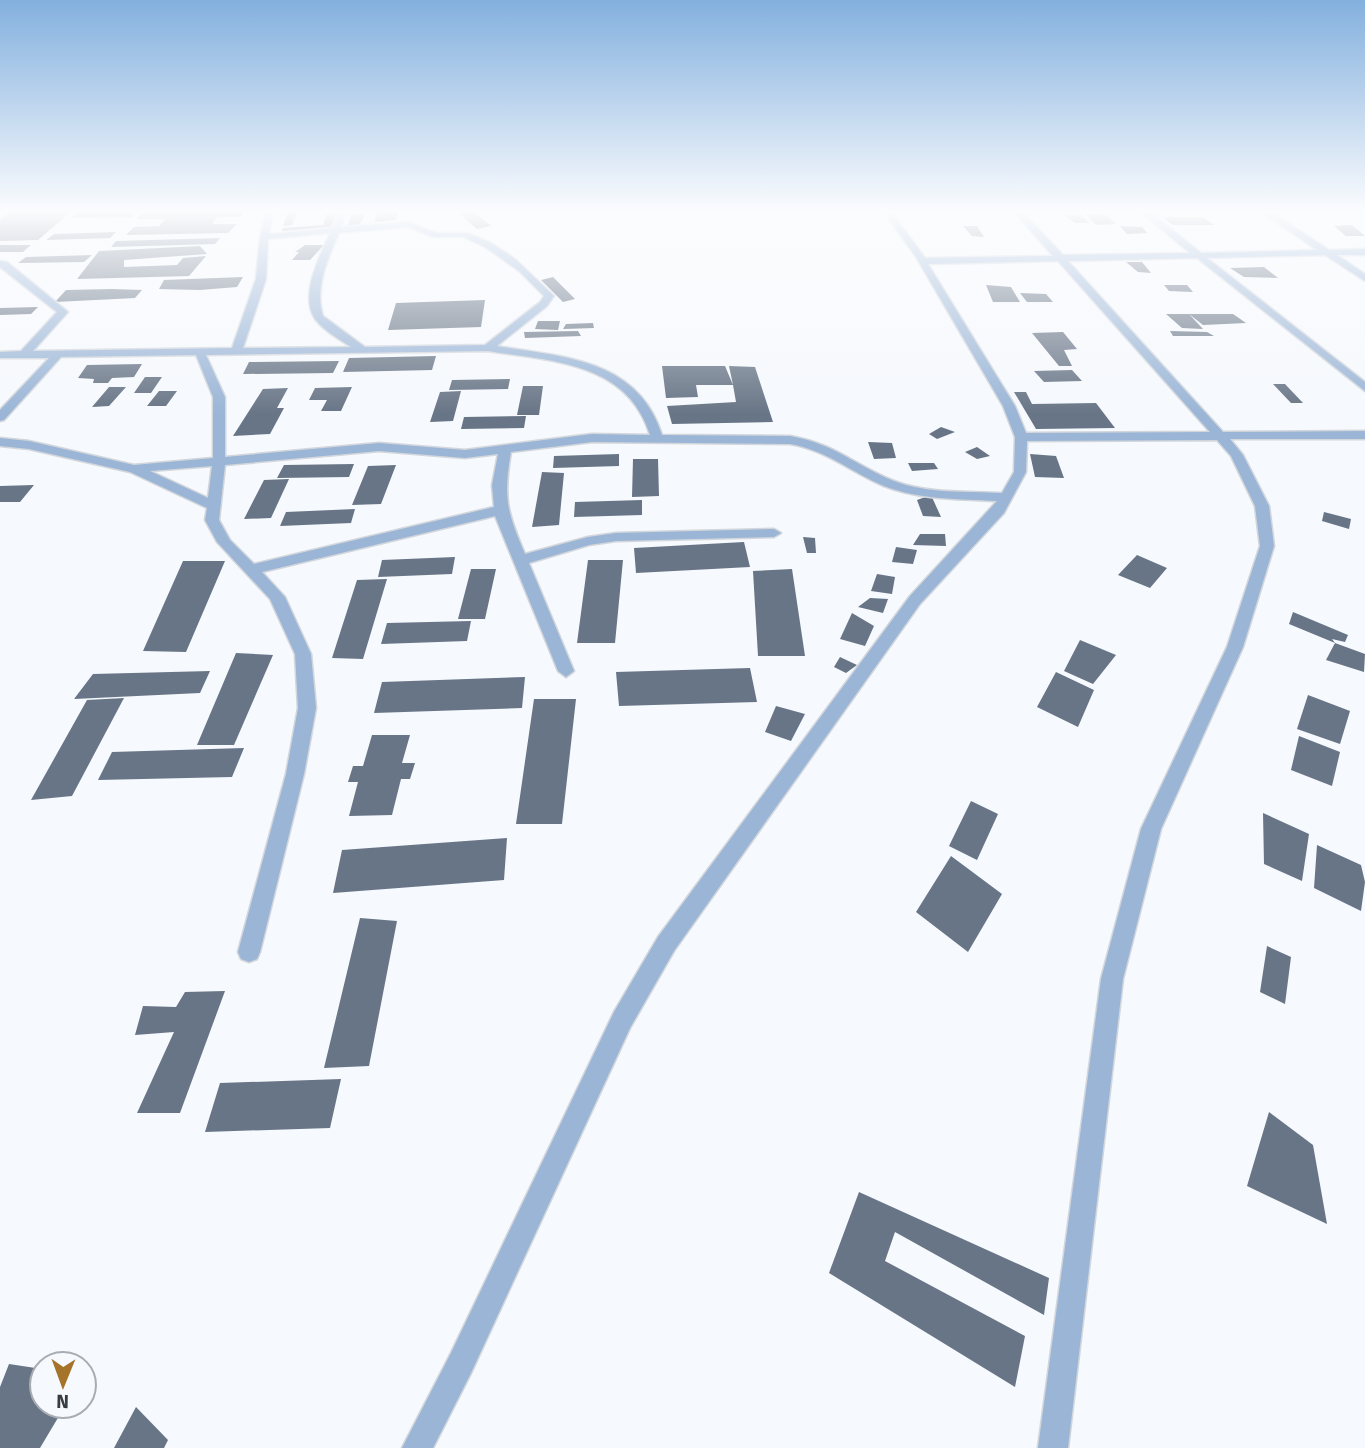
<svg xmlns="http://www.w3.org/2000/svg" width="1365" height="1448" viewBox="0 0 1365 1448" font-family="'Fira Sans',sans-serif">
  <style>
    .building { fill: #687586 }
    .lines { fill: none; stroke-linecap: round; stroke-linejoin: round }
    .minor-casing { stroke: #d3d7dc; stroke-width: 3 }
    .minor { fill: #9ab5d6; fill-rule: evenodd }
  </style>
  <rect width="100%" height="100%" fill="#f6f9fd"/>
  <path class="building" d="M12,211H72L38,240L0,241V220Z
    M244,211L241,217H217L212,224H237L228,233L126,235L134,227L159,226L165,219H137L142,213Z
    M288,211H298L292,225L283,226Z
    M328,211H336L332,228L282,231L283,228L323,225Z
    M377,211H399L396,220L375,222Z
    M473,211L491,226L477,229L458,213Z
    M137,212L132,217L71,218L77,213Z
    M365,214L359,226L348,225L351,215Z
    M1086,214L1106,215L1116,224L1096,225Z
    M1064,215H1081L1089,223H1075Z
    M1161,217H1203L1214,225H1173Z
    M1352,225L1365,236H1346L1334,226Z
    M963,226H977L984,237L972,236Z
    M1120,226L1142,227L1147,233L1127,234Z
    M116,232L110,238L46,240L54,234Z
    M220,238L215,244L111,247L116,241Z
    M0,245H31L23,252H0Z
    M305,245H324L310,260H292L299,252H295Z
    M200,246L207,254L124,260V267L177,265L183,258L206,256L189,276L77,279L99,251Z
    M92,255L84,262L18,263L26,257Z
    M1126,262H1142L1151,273L1138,272Z
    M1264,267L1278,278L1244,277L1230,268Z
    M243,277L237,287L200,290L159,289L164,280Z
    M553,277L575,299L563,302L541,280Z
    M986,285L1011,287L1020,302H993Z
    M1164,285H1187L1193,292L1169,291Z
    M112,289L142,290L135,298L55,302L66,290Z
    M1020,293L1046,294L1053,302H1027Z
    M485,300L481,327L388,330L396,303Z
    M38,307L31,314L0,315V308Z
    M1166,314H1233L1246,323L1203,325L1189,314L1203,329L1182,328Z
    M538,321H560L558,330L535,329Z
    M593,323L594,328L563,329L566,324Z
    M578,331L581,336L525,338L524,332Z
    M1170,331L1207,332L1214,336H1173Z
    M1063,332L1077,349L1064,350L1072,366H1059L1032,333Z
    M436,356L432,370L343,372L349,358Z
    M339,361L333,373L243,374L249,362Z
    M142,364L134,377L112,378L108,383H93L94,379L78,378L87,365Z
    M662,366H725L733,385L729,366L755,367L773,422L672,424L667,406L736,402L733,385H696L698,397L666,398Z
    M1072,370L1082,381L1044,382L1034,371Z
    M145,377H162L151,393H134Z
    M510,379L508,389L449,390L452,380Z
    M1273,384H1285L1303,403H1291Z
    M523,386H543L539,415H517Z
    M109,387H126L109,406L92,407Z
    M352,387L341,411H321L327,400H309L315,388Z
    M288,388L277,408H284L270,434L233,436L263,389Z
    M159,391H177L166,406H147Z
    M461,391L453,421L430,422L440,392Z
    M1014,392H1026L1032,404L1096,403L1115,428L1036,429Z
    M526,416L524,428L461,429L464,417Z
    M941,427L955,432L937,439L929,434Z
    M868,442L892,443L896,458L874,459Z
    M977,447L990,456L977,459L965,452Z
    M619,454V466L553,468L554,456Z
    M1030,454L1056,456L1064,478L1035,477Z
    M633,459H658L659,496L632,497Z
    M908,463H934L938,469L912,471Z
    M354,464L349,477L277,478L284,465Z
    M396,465L381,504L352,505L368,466Z
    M542,472L564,473L559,525L532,527Z
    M289,479L271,518L244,519L264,480Z
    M34,485L20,502H0V486Z
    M931,495L941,517L923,516L917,500Z
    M642,500V515L574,517L575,502Z
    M355,509L351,523L280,526L286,512Z
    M1324,512L1351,519L1349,529L1322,521Z
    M920,534H945L946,546L913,545Z
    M803,537L815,538L816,553H807Z
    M744,542L750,567L636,573L634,548Z
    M896,547L917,550L913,564L892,562Z
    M1137,555L1167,568L1150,588L1118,575Z
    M455,557L452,574L378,577L382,560Z
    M588,560H623L615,643H577Z
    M183,561H225L186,652L143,651Z
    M471,569H496L485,619H458Z
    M792,569L805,656H758L753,571Z
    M877,574L895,577L892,594L871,591Z
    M387,579L363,659L332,658L357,580Z
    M870,598L888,599L883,613L858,607Z
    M1293,612L1348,635L1345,642L1332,639L1335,643L1365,654L1364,672L1326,660L1335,643L1289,624Z
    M852,613L874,626L865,646L840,639Z
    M471,621L467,641L381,644L387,623Z
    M1080,640L1116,655L1093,684L1064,671Z
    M236,653L273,655L234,745H197Z
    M840,657L857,665L846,673L834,667Z
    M750,668L757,702L619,706L616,672Z
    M210,671L200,693L74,699L93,674Z
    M1056,672L1094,690L1078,727L1037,707Z
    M525,677L522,708L374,713L382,682Z
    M1308,695L1350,711L1340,744L1297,729Z
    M124,698L72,796L31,800L87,700Z
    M534,699H576L562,824H516Z
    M776,706L805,714L791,741L765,732Z
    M372,735H410L402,763H415L410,779H401L392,815L349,816L358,782H348L353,766H363Z
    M1299,736L1340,752L1332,786L1291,770Z
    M244,748L232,777L98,780L112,752Z
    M971,801L998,814L977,860L949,846Z
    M1263,813L1309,834L1302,881L1264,864Z
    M507,838L504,880L333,893L342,850Z
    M1317,845L1361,865L1365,882L1361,911L1314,888Z
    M951,856L1002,894L968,952L916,912Z
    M360,918L397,921L369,1066L324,1068Z
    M1267,946L1291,957L1285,1004L1260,992Z
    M225,991L180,1113H137L174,1032L135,1035L143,1006L176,1007L185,992Z
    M341,1079L330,1128L205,1132L220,1083Z
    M1269,1112L1313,1145L1327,1224L1247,1186Z
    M859,1192L1049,1278L1044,1315L895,1232L885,1261L1025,1336L1015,1387L829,1273Z
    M9,1364L42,1369V1406H65L40,1448H0V1387Z
    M136,1407L168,1440L164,1448H114Z"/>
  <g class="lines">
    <g class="minor-casing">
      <path id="minor" d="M266,211H274L269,234L332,228L339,211H347L341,227L408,222L437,233H468L491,243L514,258L554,296L547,306L497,346C564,357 638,359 662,435L790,436C836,444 854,465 894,481C928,494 966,491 1002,493L1014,472L1015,437L1003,406L916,257L883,211H891L925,258L1053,256L1013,211H1022L1063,255L1190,253L1139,211H1149L1201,253L1317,250L1260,211H1270L1329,250L1365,249V255H1337L1365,274V281L1325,255L1207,258L1365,382V391L1197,258L1068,261L1223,432L1365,431V439H1230L1243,455L1269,506L1274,546L1243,647L1161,829L1123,979L1068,1448H1038L1101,979L1141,829L1227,647L1260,546L1255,506L1231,456L1217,440L1027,441L1026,472L1004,513L920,604L674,951L630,1028L471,1373L433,1448H402L451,1353L614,1012L658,937L910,596L997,501C959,499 920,500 884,486C851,472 826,450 790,444L592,442L511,452C503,498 507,512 525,554L588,537L616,533L774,529L781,533L774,537L616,541L589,545L529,563L574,671L566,677L558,671L495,516L262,572L285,597L311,654L316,708L304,774L260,952L257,959L249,962L241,959L238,952L286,774L298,708L295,654L270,599L217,542L205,520L207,508L130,472L29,449L0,446V438L29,441L134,465L213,458V397L196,355L61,357L4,420L0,421V410L49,358H0V352L21,351L57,312L0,267V261L7,262L68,312L33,351L232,348L256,279L260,237ZM408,227L433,237H463L485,247L519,271L544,296L540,302L485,345L365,347L323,316C314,288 328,258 339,233ZM330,233C320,256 299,295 315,319C324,331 339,339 351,347L243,348L266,279L268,239ZM1058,261L1210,432L1026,433L1015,406L928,264ZM488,351C551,361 628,362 650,435L592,434L465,450L379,443L225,457V397L206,355ZM379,451L465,458L498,454L492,485L494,507L254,564L230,540L219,520L225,465ZM212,466L208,498L150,471Z"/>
    </g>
    <use href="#minor" class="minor"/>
  </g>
  <linearGradient id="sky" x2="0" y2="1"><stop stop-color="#83b0de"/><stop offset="0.51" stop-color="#fbfcfe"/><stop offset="1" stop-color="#fbfcfe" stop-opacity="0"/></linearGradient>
  <rect width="1365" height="414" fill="url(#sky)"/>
  <g transform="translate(63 1385) rotate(181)"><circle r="33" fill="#f6f9fd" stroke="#a9adb3" stroke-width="2"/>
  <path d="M0-5L12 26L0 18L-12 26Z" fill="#a5742a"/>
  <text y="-10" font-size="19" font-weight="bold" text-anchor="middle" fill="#363c43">N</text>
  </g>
</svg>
